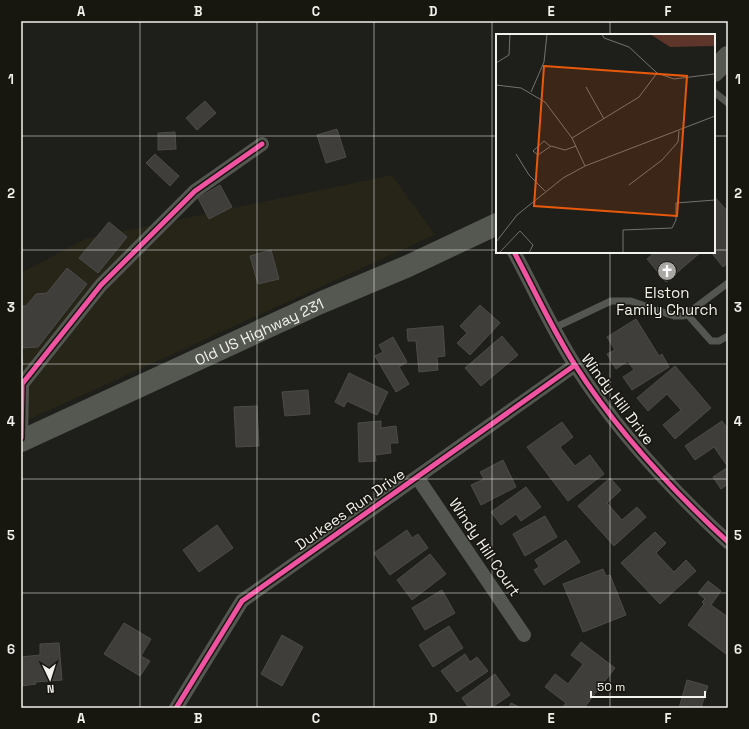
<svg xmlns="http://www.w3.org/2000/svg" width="749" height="729" viewBox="0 0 749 729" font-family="'Space Grotesk',sans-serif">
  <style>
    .built { fill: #262518 }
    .building { fill: #3f3e3b; stroke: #4c4b48 }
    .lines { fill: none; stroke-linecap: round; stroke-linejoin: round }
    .lane { stroke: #545751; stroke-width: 7 }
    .street { stroke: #545751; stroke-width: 14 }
    .primary { stroke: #545851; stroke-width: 22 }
    .cycleway-casing { stroke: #17160f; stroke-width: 8 }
    .cycleway { stroke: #f153a3; stroke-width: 5 }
    .grid { fill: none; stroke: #f2f1ec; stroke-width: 1; stroke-opacity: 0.55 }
    .labels { text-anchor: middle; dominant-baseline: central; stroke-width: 3; stroke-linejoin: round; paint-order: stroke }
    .poi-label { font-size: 15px; fill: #f2f1ec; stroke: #17160f }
    .street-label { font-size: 15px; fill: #f2f1ec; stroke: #17160f }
    .inset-road { fill: none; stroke: #73726e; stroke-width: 1 }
    .view { fill: #e8590c; fill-opacity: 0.15; stroke: #e8590c; stroke-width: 2 }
    .inset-edge { fill: none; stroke: #f2f1ec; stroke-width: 2 }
    .neatline { fill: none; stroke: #f2f1ec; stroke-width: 1.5 }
    .grid-label { font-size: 13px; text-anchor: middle; font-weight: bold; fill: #f2f1ec }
  </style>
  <rect width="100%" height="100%" fill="#1e1e1a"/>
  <path class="built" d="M392,175L435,235L21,423V273L85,239Z"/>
  <path class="building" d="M205,101L216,113L197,130L186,118Z
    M337,129L346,157L326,163L317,135Z
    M175,132L176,149L158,150V133Z
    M155,154L179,176L170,186L146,163Z
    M220,185L232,207L209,219L198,198Z
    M714,196L728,212V263L723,267L711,252H714Z
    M109,222L127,237L98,273L79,258Z
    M271,250L279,279L258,284L250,256Z
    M655,252H701L666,282L647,259Z
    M67,268L87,284L38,347L22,348L23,365H21V306H26L36,294L47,293Z
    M480,305L500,323L470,355L457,343L467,333L460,326Z
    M636,319L659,356L662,354L669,367L632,390L623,377L634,370L628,361L616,369L607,354L615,350L607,337Z
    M443,326L445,356L437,357L438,370L419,372L416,341H408L407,329Z
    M502,336L518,355L481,386L465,368Z
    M393,337L407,362L399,367L409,384L396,392L375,356L383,352L379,345Z
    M675,366L711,408L675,439L663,425L681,410L667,394L648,411L637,398Z
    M349,373L388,392L377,415L347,401L344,407L335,402Z
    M308,390L310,414L285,416L282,392Z
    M257,406L259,446L236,447L234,407Z
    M381,421V428L396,426L398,443H390L391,453L375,455L376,461L359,462L358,423Z
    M722,421L728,429V484L721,489L713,477L728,467L714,447L695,460L685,446Z
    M562,422L573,437L560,447L575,466L590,455L604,474L568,501L527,447Z
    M503,460L516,487L481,505L471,485L484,479L480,472Z
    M610,478L621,490L607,503L622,520L637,507L646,517L614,546L578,506Z
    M526,487L541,507L521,521L516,514L501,525L491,512Z
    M545,516L557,537L525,556L513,534Z
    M217,525L233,548L199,572L183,550Z
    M407,530L412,538L418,534L428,548L390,575L374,553Z
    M655,532L666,543L656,553L674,572L686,560L696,571L660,604L621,563Z
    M566,540L580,562L544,585L534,570L539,567L535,560Z
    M430,554L446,574L412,600L397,580Z
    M603,569L606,576L610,575L626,615L583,632L563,584Z
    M708,581L721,591L711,605L728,617V651L726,654L688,625L704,604L702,602L705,599L698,593Z
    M442,590L455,613L425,630L412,608Z
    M124,623L151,639L141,656L150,661L140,676L104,654Z
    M449,626L463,648L433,667L419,645Z
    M282,635L303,647L282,686L261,674Z
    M581,642L615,668L584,708H562L566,703L545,687L555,674L568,684L583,664L571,655Z
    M59,643L62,680L35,682L36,684L21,686V657L40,655V644Z
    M465,654L470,662L477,657L488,671L457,692L441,671Z
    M495,674L510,695L491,708H469L462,698Z
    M687,680L708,686L701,708H679Z
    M511,703L521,708H509Z"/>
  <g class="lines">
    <path class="lane" d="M714,92L728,103
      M687,314L711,341H719L728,336
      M554,328L611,301H631L674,316H684L728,283"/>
    <path class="street" d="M514,252C534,289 552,329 575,365C615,428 673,491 728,542
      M21,438L22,384L101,285L195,191L262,144
      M417,477L524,635
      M176,708L242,601L575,365"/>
    <g class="primary">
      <path d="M714,71L728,57"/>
      <path id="s1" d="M21,441L320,303L408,266L497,224"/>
    </g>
    <g class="cycleway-casing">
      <path id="cycleway" d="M514,252C534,289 552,329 575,365C615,428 673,491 728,542
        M21,438L22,384L101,285L195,191L262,144
        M176,708L242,601L575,365"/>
    </g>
    <use href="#cycleway" class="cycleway"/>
  </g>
  <path class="grid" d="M140,21V708M257,21V708M374,21V708M492,21V708M610,21V35M21,136H497M714,136H728M21,250H497M714,250H728M610,252V708M21,364H728M21,479H728M21,593H728"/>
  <defs>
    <g id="church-disc" transform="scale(1)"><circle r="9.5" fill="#a8a7a2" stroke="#17160f"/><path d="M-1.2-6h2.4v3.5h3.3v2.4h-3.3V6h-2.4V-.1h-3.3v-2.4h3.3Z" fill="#fff"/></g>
  </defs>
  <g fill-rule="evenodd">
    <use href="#church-disc" x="667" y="271"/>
  </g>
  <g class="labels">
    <g class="poi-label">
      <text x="667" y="292">Elston<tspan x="667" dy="17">Family Church</tspan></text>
    </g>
    <g class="street-label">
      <text stroke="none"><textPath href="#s1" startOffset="262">Old US Highway 231</textPath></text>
      <text transform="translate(618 399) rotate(53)">Windy Hill Drive</text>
      <text transform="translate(350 509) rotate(-35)">Durkees Run Drive</text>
      <text transform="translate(485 547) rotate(56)">Windy Hill Court</text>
    </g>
  </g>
  <g transform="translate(496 34)">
    <rect width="219" height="219" fill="#1e1e1a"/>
    <path d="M154,0H219V12L174,13Z" fill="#5d352a"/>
    <path class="inset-road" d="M106,0L108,4L133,13L161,39L178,45L218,40M0,29L13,21L14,0M0,51L25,54L49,68L76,104L89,132M90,53L108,85M35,58L48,28L51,0M76,104L143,63L161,39M54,112L48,107L37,117L42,121L55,112L69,116L80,112M20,120L33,141L49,157M133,151L166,126L182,108L183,97M0,208L21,181L67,144L89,132L219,82M3,219L24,197L37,211L33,219M127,219V196L176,194L180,186V169L219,166"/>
    <path class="view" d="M48,32L191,42L181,182L38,172Z"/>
    <rect width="219" height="219" class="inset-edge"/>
  </g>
  <rect width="749" height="729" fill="none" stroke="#17160f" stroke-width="44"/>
  <g transform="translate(50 679) rotate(176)" stroke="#17160f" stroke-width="3" paint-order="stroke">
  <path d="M0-3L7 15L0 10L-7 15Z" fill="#f2f1ec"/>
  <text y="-6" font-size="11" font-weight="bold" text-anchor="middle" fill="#f2f1ec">N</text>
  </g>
  <path d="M591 691v6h114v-6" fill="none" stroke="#f2f1ec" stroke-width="2"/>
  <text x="597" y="691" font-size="12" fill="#f2f1ec" stroke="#17160f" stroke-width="3" paint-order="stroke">50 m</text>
  <rect x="22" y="22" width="705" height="685" class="neatline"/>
  <g class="grid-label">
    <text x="81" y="16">A</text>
    <text x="198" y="16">B</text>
    <text x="316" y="16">C</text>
    <text x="433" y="16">D</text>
    <text x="551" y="16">E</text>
    <text x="668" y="16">F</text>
    <text x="11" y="84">1</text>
    <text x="738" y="84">1</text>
    <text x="11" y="198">2</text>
    <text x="738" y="198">2</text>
    <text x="11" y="312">3</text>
    <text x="738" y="312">3</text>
    <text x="11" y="426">4</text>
    <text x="738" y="426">4</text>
    <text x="11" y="540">5</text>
    <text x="738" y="540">5</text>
    <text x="11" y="654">6</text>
    <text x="738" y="654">6</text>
    <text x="81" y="723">A</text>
    <text x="198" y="723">B</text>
    <text x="316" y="723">C</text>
    <text x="433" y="723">D</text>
    <text x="551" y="723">E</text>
    <text x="668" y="723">F</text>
  </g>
</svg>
